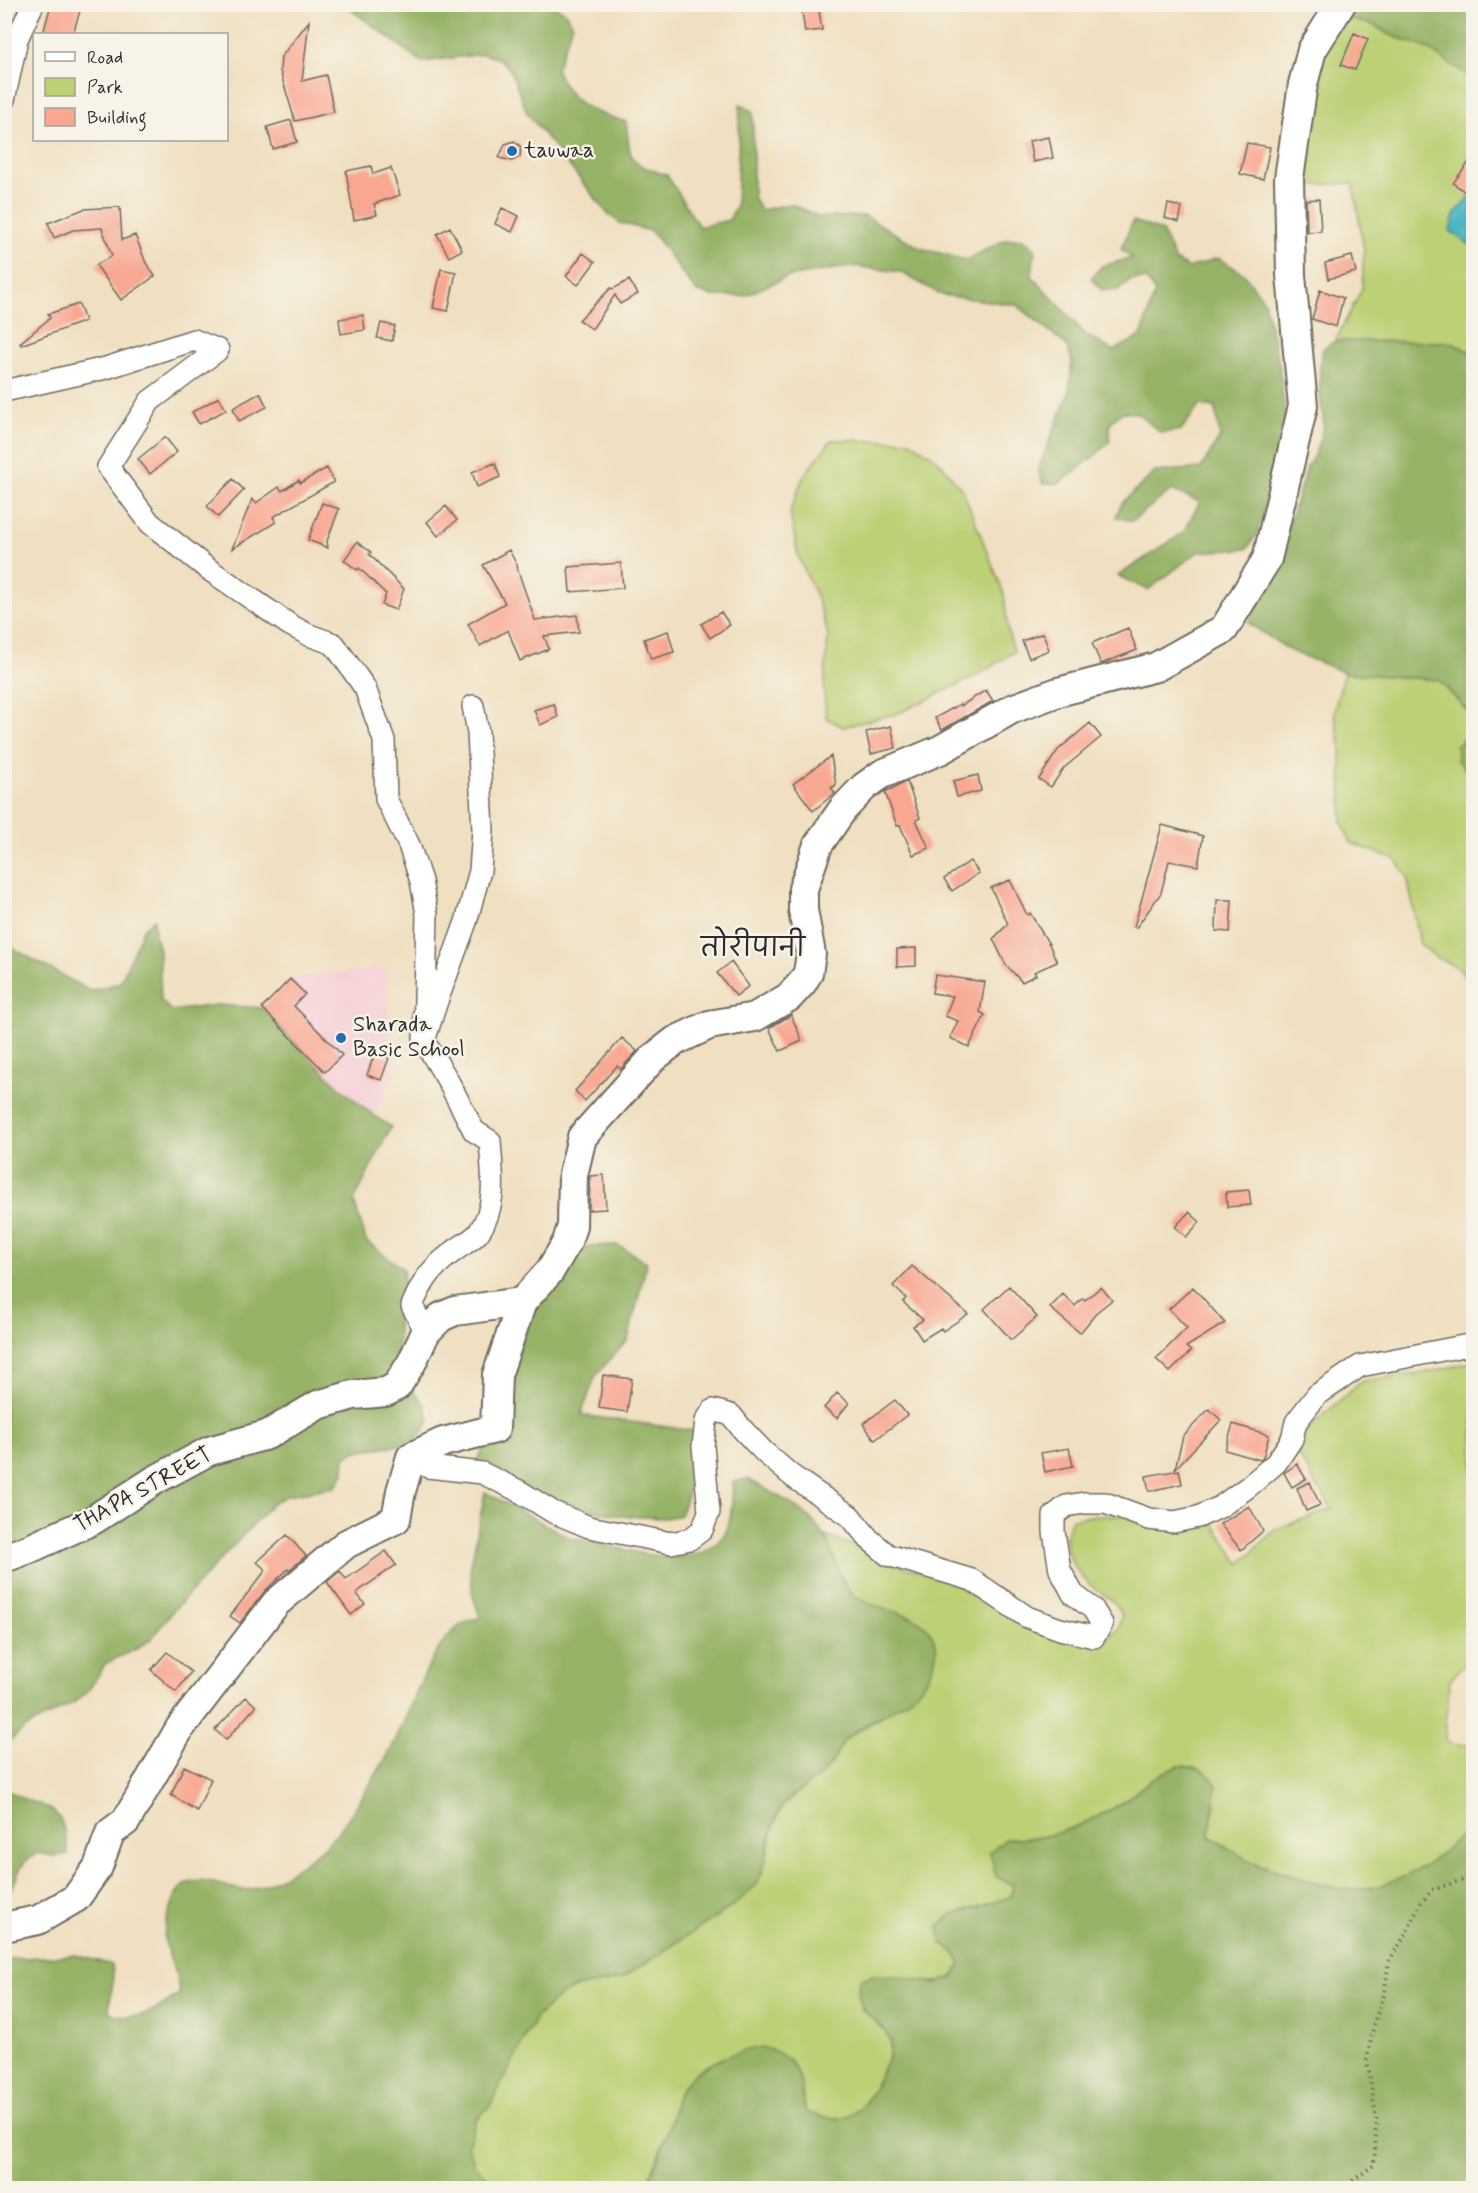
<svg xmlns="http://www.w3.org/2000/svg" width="1478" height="2193" viewBox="0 0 1478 2193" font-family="Mynerve,'Playpen Sans Deva',sans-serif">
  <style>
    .built { fill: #f6cfd6 }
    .green { fill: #bcd074; stroke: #747e50; stroke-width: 1.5 }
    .forest { fill: #95b266; stroke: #606e48; stroke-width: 1.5 }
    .water { fill: #48b5c3; stroke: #3a7077; stroke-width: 1.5 }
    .building { fill: #f8a791 }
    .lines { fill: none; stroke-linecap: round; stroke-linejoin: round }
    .street-casing { stroke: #706a5f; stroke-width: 24 }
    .secondary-casing { stroke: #706a5f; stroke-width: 32 }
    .path { stroke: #706a5f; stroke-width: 4; stroke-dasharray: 1.5 4.5; stroke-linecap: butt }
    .street { stroke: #fff; stroke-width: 21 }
    .secondary { stroke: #fff; stroke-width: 28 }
    .poi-dot { fill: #1f6fb2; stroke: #f7f3e8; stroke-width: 2 }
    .labels { text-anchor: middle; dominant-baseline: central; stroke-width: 5; stroke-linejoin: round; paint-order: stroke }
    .poi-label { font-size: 22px; fill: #2b2b2b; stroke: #f7f3e8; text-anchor: start }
    .street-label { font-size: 22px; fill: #2b2b2b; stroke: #f7f3e8 }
    .quarter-label { font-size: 26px; fill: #2b2b2b; stroke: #f7f3e8 }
  </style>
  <rect width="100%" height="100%" fill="#f7f3e8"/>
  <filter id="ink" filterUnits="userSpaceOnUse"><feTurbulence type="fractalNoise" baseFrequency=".0167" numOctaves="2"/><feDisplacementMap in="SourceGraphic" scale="12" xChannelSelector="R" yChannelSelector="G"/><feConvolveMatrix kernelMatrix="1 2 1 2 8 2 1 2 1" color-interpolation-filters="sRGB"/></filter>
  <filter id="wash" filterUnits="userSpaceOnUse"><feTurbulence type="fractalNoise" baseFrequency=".008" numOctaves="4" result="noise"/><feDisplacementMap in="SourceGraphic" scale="24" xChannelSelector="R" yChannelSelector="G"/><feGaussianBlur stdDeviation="1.35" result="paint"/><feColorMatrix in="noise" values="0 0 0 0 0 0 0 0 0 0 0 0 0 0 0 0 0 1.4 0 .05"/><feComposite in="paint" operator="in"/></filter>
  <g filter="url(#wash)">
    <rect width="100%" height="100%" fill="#f0dfc0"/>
    <path class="built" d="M385,967L394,1068L375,1117L325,1072L262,1008L290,979Z"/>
    <path class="green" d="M1341,17L1374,25L1388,34L1427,48L1473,79V353L1449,342L1335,341L1362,289L1364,250L1353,183L1294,186L1318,55Z
      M831,440L910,441L937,459L963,491L1004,594L1008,631L1014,652L978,675L899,713L843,727L826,718L824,690L828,634L816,596L798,556L790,512L803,477Z
      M1344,672L1439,680L1473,717V733L1457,745L1467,772L1473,773V990L1460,968L1437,958L1420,944L1407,876L1395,859L1351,843L1342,822L1341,748L1334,712Z
      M1473,1362V1654L1449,1682L1445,1740L1455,1745H1473V1823C1442,1859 1395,1893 1344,1889C1323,1887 1302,1879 1282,1872C1271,1868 1259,1865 1248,1860C1234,1853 1222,1843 1209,1835L1215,1803L1194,1767C1161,1765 1150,1783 1125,1800C1091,1823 1049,1843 1007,1838L1013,1885L1011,1897L949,1916L941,1943L954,1952L961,1965C959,1968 956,1973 953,1976C938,1990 893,1975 873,1975L861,2009C872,2019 888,2029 890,2045C891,2056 884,2065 880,2075C862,2114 849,2128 806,2112L801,2097L800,2081L726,2057L698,2070L678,2094L670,2125L645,2188H502L475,2167L468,2145L476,2119L489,2107L536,2017L561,1995L576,1987L609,1982L745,1895L756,1884L763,1868L777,1817L784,1804L831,1765L844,1740L913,1696L912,1617C893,1612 871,1608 854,1595C841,1585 832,1552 825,1536L863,1549L885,1561L946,1579L1079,1641L1103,1644L1119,1627L1122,1614C1111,1596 1109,1600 1095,1589C1079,1576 1066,1558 1066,1537C1066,1532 1070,1525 1072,1519L1097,1515L1211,1520L1240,1564L1276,1529L1332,1509L1298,1455L1289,1453L1308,1429L1362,1381L1428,1372Z"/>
    <path class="forest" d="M352,4H548L564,11L573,24L556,69C572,107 590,110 626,122C631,163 627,162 667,175L699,227L729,220L736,206L740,104L753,112V197L761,210L791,204L819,217L865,216L920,248L966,260L1007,239H1023L1035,249L1032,276L1086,335L1113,351L1141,336L1155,292L1146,279L1130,280L1118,290H1102L1091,278L1102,266L1132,258L1121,249L1133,221L1162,231L1175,260L1189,268L1218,258L1244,274L1264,301L1279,363L1285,414L1276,469L1257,534L1247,549L1198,552L1148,590L1118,576L1183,533L1200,502L1172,490L1132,521L1116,517L1122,503L1155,472L1201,468L1220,437L1215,407L1200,405L1181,430L1161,433L1137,413L1122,412L1110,423V441L1098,453L1060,483L1043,484L1038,469L1069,393L1072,360L1066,345L1017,305L942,295L900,272L853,266L787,277L744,296H712L696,291L651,231L620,223L608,214L527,113L510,69L499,59L483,54L422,62L351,10Z
      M1355,5H1473V79L1427,48L1388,34L1374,25L1341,17Z
      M1335,341L1449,342L1473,353V717L1439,680L1346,673L1291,651L1248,623L1271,580L1307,467L1315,454L1324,425L1320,395V364L1323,349Z
      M1473,733V773L1467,772L1457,760V745Z
      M154,919L155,935L159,951L161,1001L172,1011L217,1005L262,1008C302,1049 342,1096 391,1127L354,1201L366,1241L403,1269L404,1286L398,1318V1349L414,1392L424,1404L429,1419L422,1434L408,1444L360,1450L345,1457L344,1473L335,1487L287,1495L272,1504L173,1611L151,1639L138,1648L106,1663L88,1691L76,1701L27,1727L5,1745V944L90,991L120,983L143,929Z
      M617,1245L647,1262L628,1340L596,1375L581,1415L695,1431C694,1463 693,1485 680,1515L665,1518L624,1516L560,1505L476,1462L494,1429L506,1401L519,1348L524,1317L568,1247Z
      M748,1479C775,1495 806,1507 824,1535C836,1553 837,1582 854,1595C875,1611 906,1609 925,1626C934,1635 939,1646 935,1659C922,1708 880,1709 847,1738C839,1745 837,1757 830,1765C818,1781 798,1789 785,1803C765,1824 772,1861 756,1884C750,1892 740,1899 733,1906L624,1977L609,1982L576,1987L561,1995L536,2017L489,2107L476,2119L468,2145L475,2167L502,2188H5V1959L76,1955L112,1965C115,1983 110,1993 109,2012C138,2024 155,2010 179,1994C178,1957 153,1949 171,1908C173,1903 175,1895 178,1891C197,1868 229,1894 252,1889C278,1883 321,1854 338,1832C355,1811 370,1784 385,1760C407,1724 426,1650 459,1626C465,1622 474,1620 480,1617L473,1596L470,1570L485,1492L572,1539C616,1543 701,1583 727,1529C733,1515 732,1497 733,1482Z
      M1179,1766C1200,1767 1205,1767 1217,1786L1209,1836C1222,1843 1234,1853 1248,1860C1259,1865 1271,1868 1282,1872C1302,1879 1323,1887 1344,1889C1395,1892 1442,1859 1473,1823V2188H645C655,2169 663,2145 670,2124C673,2114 674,2102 679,2093C688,2075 703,2067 721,2059C747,2048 770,2040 792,2064C803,2075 801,2098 806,2112C848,2127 862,2114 880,2076C884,2066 891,2057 890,2046C888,2015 853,2025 859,1980L873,1975H890L936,1983L952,1978L961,1964L954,1952L941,1943L939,1927L949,1916L1011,1897L1013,1885L996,1877L990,1852L1007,1838C1049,1843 1090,1823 1124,1801C1143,1788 1157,1773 1179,1766Z
      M5,1788C43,1815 63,1793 68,1854L53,1856L37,1853C33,1856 28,1859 25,1862C16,1871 17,1887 5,1894Z"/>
    <path class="water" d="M1473,192V247L1450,231L1454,215Z"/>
    <g id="blocks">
      <path class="building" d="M51,4H82L73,34H43Z
        M801,4H818L822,30L805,32Z
        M309,21L302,81L326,75L334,112L295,121L280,71L281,57Z
        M1354,33L1368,39L1355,70L1341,65Z
        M291,120L297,142L273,149L267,127Z
        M1049,137L1053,158L1033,162L1029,141Z
        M514,141L521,147L520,157L512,161L499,158L505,144Z
        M1247,143L1270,147L1263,179L1240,174Z
        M1473,157V198L1453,183Z
        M371,166L373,174L391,168L400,195L374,204L377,215L354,220L346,171Z
        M1319,199L1321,231L1307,232L1306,200Z
        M1168,204L1182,207L1179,222L1165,218Z
        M120,207L122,240L135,235L146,263L155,276L121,300L96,265L112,256L102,228L73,230L54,238L48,223L84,209Z
        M502,208L519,216L512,232L495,224Z
        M450,227L462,250L449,257L437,234Z
        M583,253L595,262L578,285L566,276Z
        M1352,256L1356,272L1328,279L1325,263Z
        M441,269L456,272L448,311L433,308Z
        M629,280L638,294L620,304L615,295L592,329L579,320L611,288L613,289Z
        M1320,290L1343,298L1336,327L1312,319Z
        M79,304L85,321L21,345L20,343L50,318L48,314Z
        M363,315L365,330L341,334L339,319Z
        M381,323L395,326L392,341L377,338Z
        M260,393L267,407L239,421L233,408Z
        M219,397L226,410L199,424L192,412Z
        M165,437L177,452L150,474L138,459Z
        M495,463L500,477L477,487L472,472Z
        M327,468L334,482L273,517L276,522L232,549L252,499L256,503L279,487L282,491L299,480L300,483Z
        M233,479L244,490L218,517L207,506Z
        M322,503L339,509L327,541L328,548L308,540Z
        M446,506L457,520L438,536L427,522Z
        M357,542L371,552L369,554L404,589L396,610L382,605L386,594L359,568L357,570L344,560Z
        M509,550L518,567L517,568L535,620L577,615L579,632L544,636L549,649L520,661L508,630L480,646L468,624L505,603L483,565Z
        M621,563L623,588L570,592L568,567Z
        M721,612L730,625L710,638L701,624Z
        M1128,628L1137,650L1101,664L1092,643Z
        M668,631L674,652L651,659L644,639Z
        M1043,633L1049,650L1029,658L1022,641Z
        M986,690L993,701L942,730L935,718L960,704L961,706Z
        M554,704L558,717L540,725L534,710Z
        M1090,723L1101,737L1064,768L1051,787L1039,779L1058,750Z
        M891,726L896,748L871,754L866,732Z
        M831,756L836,785L831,788L835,793L813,811L793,784Z
        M978,775L981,791L957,797L953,781Z
        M907,781L920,818L916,820L929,848L913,855L900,825L897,826L885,792Z
        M1162,825L1203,836L1198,866L1169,861L1161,893L1136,928L1134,927Z
        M970,861L979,873L952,891L944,879Z
        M1010,880L1027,915L1030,913L1049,944L1057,962L1034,972L1036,975L1022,982L1006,965L993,939L1008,924L991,888Z
        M1217,900H1232L1230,932L1216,931Z
        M916,948V966L897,967V949Z
        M731,962L749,986L736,996L717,973Z
        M935,975L985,982L980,1012L985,1015L969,1047L950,1038L958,1021L945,1016L953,996L932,993Z
        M290,979L305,994L294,1006L342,1055L325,1072L262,1008Z
        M791,1015L802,1041L780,1051L769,1028Z
        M622,1038L637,1051L621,1069L617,1066L585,1101L575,1091Z
        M375,1052L389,1058L381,1080L367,1075Z
        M604,1175L606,1209L589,1210L590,1176Z
        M1249,1190L1251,1205L1227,1207L1226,1192Z
        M1189,1212L1200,1222L1186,1237L1175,1227Z
        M912,1266L968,1314L943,1331L941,1328L922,1340L913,1326L923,1320L903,1302L906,1298L893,1286Z
        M1009,1286L1037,1317L1011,1340L984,1309Z
        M1101,1287L1112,1300L1098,1311L1080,1333L1050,1308L1063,1294L1075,1306L1083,1298L1085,1300Z
        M1193,1287L1225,1323L1186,1347L1191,1351L1170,1372L1156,1359L1187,1328L1169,1309Z
        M603,1375L632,1379L627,1412L599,1408Z
        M837,1393L849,1403L837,1418L824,1408Z
        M895,1400L907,1415L875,1440L863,1424Z
        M1209,1409L1221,1420L1175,1469L1183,1436Z
        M1233,1424L1269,1435L1263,1458L1260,1460L1225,1450Z
        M1069,1448L1073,1466L1045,1472L1041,1453Z
        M1297,1464L1306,1479L1292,1487L1284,1473Z
        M1179,1470L1182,1484L1149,1491L1146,1476Z
        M1310,1482L1320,1505L1306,1511L1297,1488Z
        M1249,1506L1263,1531L1241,1550L1220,1524Z
        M287,1535L306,1556L289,1570L288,1569L265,1591L240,1623L230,1616L266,1570L257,1562Z
        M386,1551L396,1565L356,1593L365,1604L351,1615L327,1582L340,1571L346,1579Z
        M167,1652L191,1672L176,1692L151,1670Z
        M246,1697L256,1706L226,1740L215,1730Z
        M184,1766L211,1779L197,1811L171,1795Z"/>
    </g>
  </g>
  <g filter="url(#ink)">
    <use href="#blocks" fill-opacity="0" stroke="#706a5f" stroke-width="1.5"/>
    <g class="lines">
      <g class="street-casing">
        <path id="street" d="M4,100L17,39L33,4
          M4,391L106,368L194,340L218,350L150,401L108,467L150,523L208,569L290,625L309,635L334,644L365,688L384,740L386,799L409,845L421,881L427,914L424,1041
          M426,1332L412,1306C423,1279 433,1266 457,1249C464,1244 474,1239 479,1232C498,1205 492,1172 490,1141L474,1131L447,1079L424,1041L436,1004L466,922L480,871L483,830L478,732L473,706
          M411,1457L428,1467L482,1473L519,1491L553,1512L589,1527L671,1543L690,1539L702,1530L709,1512L703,1446L706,1421L713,1410L731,1415L743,1430L764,1452L792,1476L850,1516L869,1539L888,1555L972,1580L1027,1617L1060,1629L1094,1637L1102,1624L1093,1609L1073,1594L1060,1570L1054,1532V1516L1066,1506L1084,1503H1105L1149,1519L1174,1522L1198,1517L1220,1507L1248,1487L1276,1463L1292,1439L1296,1422L1317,1395L1360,1366L1474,1344"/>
      </g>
      <g class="secondary-casing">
        <path id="secondary" d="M4,1558L29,1549L93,1520L155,1480L209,1451L267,1435L318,1405L353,1395L386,1392L397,1386L412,1362L426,1332L441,1317L455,1311L522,1302
          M4,1927L38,1920L76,1898L98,1867L110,1833L126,1821L180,1728L276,1603L346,1544L396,1519L401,1491L411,1457L443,1442L495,1429L497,1375L522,1302L550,1271L567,1242L572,1226L573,1175L582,1137L653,1058L675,1041L709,1025L755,1017L789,997L802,983L808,973L811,954L803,910V889L818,845L843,809L864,787L882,774L940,750L1012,709L1058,692L1156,667L1224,629L1267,559L1303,406L1291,275L1289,178L1303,84L1312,50L1341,4"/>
      </g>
      <path class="path" d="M1343,2188L1374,2165L1377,2122L1367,2060L1374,2023L1384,1995L1389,1961L1406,1934L1420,1904L1432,1890L1462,1880L1474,1870"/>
      <use href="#street" class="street"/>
      <use href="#secondary" class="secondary"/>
    </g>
  </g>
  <g class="poi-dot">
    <circle cx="512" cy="151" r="6"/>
    <circle cx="341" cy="1038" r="6"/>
  </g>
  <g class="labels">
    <g class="poi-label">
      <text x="524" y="151">tauwaa</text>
      <text x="353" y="1025">Sharada<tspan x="353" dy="25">Basic School</tspan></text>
    </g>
    <g class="street-label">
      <text transform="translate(143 1490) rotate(-29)">THAPA STREET</text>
    </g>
    <g class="quarter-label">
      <text x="753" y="949">तोरीपानी</text>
    </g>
  </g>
  <rect width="1478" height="2193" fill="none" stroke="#f7f3e8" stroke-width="24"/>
  <rect x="33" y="33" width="195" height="108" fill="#f7f3e8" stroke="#a5a39c" stroke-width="1.5"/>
  <rect x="45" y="52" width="30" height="9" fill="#ffffff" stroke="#a5a39c" stroke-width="1.5"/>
  <text x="87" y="63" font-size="18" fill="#2b2b2b">Road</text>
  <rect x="45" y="78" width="30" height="18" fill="#bcd074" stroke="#a5a39c" stroke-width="1.5"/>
  <text x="87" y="93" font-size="18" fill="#2b2b2b">Park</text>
  <rect x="45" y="108" width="30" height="18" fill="#f8a791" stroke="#a5a39c" stroke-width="1.5"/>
  <text x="87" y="123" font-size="18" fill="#2b2b2b">Building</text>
</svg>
